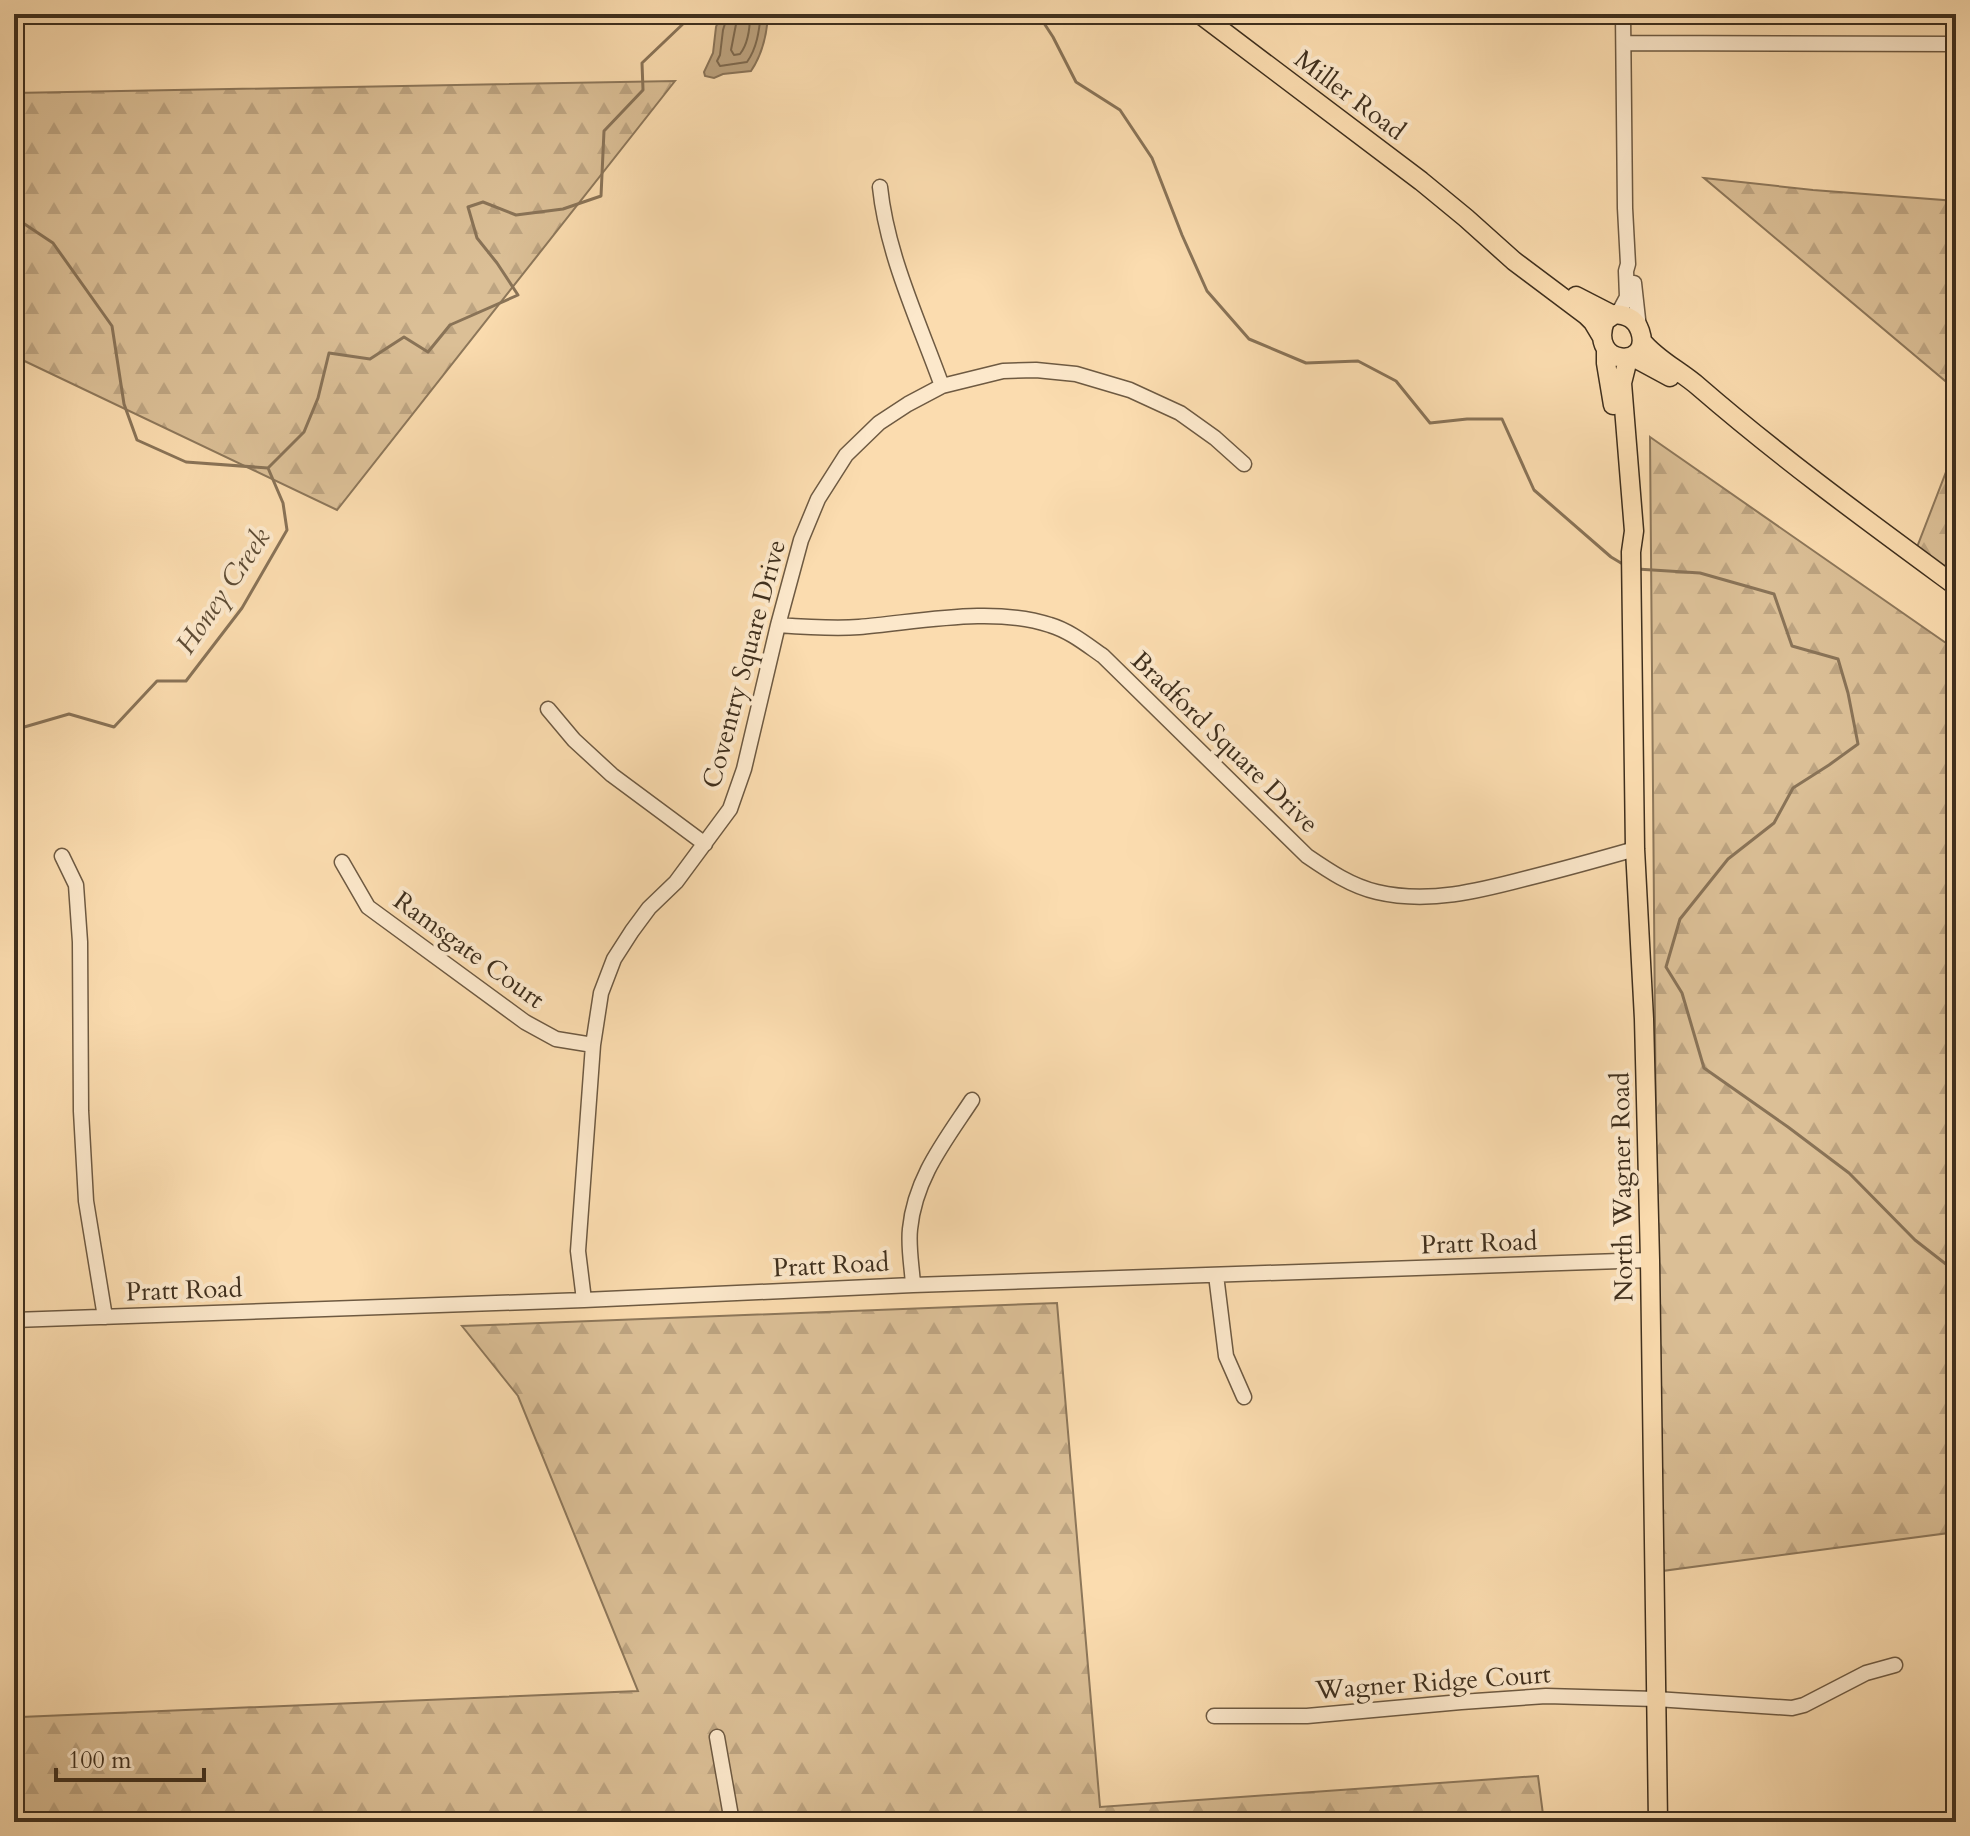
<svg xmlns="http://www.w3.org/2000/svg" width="1970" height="1836" viewBox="0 0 1970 1836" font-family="Cardo,serif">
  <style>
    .forest { fill: url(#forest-firs); stroke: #8d775a; stroke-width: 2 }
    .water { fill: #bba17d; stroke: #897357; stroke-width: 2 }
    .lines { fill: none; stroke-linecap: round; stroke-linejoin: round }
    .shore { stroke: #7d684d; stroke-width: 2 }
    .stream { stroke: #897357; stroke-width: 3 }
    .minor-casing { stroke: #6e5a42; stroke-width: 17 }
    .major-casing { stroke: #3f2f1d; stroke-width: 21 }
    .minor { stroke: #fce8cb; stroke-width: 14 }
    .major { stroke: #fbdcaf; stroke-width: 18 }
    .labels { text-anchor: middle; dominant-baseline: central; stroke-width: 8; stroke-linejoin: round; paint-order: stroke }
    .street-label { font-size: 26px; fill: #3f2f1d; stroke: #fce8cb }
    .water-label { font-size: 28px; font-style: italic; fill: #5e4c35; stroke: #fce8cb }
  </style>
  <defs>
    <pattern id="forest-firs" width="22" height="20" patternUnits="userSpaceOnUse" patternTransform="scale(2)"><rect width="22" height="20" fill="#dbbf96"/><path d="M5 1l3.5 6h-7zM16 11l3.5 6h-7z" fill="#bda481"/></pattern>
  </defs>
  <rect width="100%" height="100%" fill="#fbdcaf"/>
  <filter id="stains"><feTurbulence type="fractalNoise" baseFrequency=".0025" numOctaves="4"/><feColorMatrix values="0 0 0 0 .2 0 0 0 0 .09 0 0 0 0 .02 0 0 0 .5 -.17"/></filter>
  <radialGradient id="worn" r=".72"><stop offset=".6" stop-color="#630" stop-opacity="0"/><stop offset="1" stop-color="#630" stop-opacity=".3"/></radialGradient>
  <path class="forest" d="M675,81L337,510L14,356V93Z
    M1704,178L1813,190L1956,201V390Z
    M1650,437L1956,650V1532L1662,1571L1657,1260Z
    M1956,446V586L1914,555Z
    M1057,1303L1100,1807L1538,1776L1544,1822H14V1755L21,1717L638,1691L518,1396L462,1326Z"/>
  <path class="water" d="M721,14H768C767,35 763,53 751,71L723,74L714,78L705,76L704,72L713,53L716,27Z"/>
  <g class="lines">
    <path class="shore" d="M728,14L723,30L720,55L717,61L720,66L747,62C757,48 759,31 761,14
      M738,14L731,50L734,55L740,54C748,44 750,27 750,14"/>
    <path class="stream" d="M1038,14L1053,37L1076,82L1120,110L1152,158L1182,235L1207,291L1249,339L1306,363L1358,361L1396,381L1430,423L1467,419H1502L1534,490L1611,557L1626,566
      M14,217L53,243L112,326L124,404L137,440L186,462L268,468
      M268,468L304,432L318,398L329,353L370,359L404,337L428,352L450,325L518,295L497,263L477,238L468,207L483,202L516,215L563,209L601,196L604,131L643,90L642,63L685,22L679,14
      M1637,569L1700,573L1774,594L1792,646L1838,659L1848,693L1858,744L1829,765L1793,788L1774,823L1728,859L1680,919L1666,967L1682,993L1704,1068L1788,1127L1849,1173L1915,1240L1956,1272
      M14,730L69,714L114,727L157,681H186L242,608L287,530L283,503L268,468"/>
    <g class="minor-casing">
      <path id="minor" d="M1624,43L1956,44
        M880,187C887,255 919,322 942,386
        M1634,283L1639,328
        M1618,314L1627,297L1626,271L1628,264L1625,208L1623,14
        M778,625C805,627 832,629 859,627C919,622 993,606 1050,625C1070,631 1087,645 1103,656L1307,856C1329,871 1351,886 1377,892C1428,904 1479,891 1528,878C1564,869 1600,859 1635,849
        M548,709L574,740L612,775L705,844
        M62,856L76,885L80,942L81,1111L86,1201L105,1317
        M342,862L368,907L525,1022L556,1039L593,1045
        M1216,1275L1226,1356L1244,1397
        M913,1285C912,1267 908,1247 910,1229C915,1178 945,1141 972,1100
        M584,1300L578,1251L593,1045L601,993L614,959L632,931L649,908L676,882L730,809L744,769L778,625L801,540L818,499L846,455L879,423L908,404L942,386L1003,371L1036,370L1076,374L1130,390L1180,413L1215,438L1244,464
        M14,1320L584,1300L913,1285L1650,1260
        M1214,1716H1307L1461,1702L1546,1696L1656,1699L1792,1708L1804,1705L1866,1673L1895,1665
        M717,1737L732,1822"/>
    </g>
    <g class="major-casing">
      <path id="major" d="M1200,14L1421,181L1466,218L1514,261L1586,315L1593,322L1602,337
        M1576,296L1613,315
        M1615,314C1627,315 1636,319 1640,331C1653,369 1588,367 1605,321Z
        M1642,341C1657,360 1681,371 1699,387C1781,458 1869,522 1956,586
        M1606,349V363L1613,405
        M1633,357L1670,377
        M1628,359L1622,383L1634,531L1631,552L1635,849L1644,1019L1650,1260L1658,1822"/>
    </g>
    <use href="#minor" class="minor"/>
    <use href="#major" class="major"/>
  </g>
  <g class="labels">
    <g class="street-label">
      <text transform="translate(1350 95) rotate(37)">Miller Road</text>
      <text transform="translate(744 664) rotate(-75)">Coventry Square Drive</text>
      <text transform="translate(1225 742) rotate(44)">Bradford Square Drive</text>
      <text transform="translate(469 950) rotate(36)">Ramsgate Court</text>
      <text transform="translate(1622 1187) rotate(-91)">North Wagner Road</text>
      <text transform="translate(1479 1243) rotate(-2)">Pratt Road</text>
      <text transform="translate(831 1265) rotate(-3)">Pratt Road</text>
      <text transform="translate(184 1290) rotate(-2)">Pratt Road</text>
      <text transform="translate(1433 1682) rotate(-4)">Wagner Ridge Court</text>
    </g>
    <g class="water-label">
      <text transform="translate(223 591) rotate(-56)">Honey Creek</text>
    </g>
  </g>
  <rect width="1970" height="1836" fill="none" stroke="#fbdcaf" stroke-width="48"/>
  <rect x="16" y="16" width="1938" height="1804" fill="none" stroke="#3f2f1d" stroke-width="4"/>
  <rect x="24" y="24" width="1922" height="1788" fill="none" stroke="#3f2f1d" stroke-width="2"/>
  <path d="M56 1768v12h148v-12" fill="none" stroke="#3f2f1d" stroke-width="4"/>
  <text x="68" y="1768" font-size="24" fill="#3f2f1d" stroke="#fce8cb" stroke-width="6" paint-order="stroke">100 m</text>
  <rect width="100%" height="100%" filter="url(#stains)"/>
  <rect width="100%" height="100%" fill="url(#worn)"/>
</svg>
